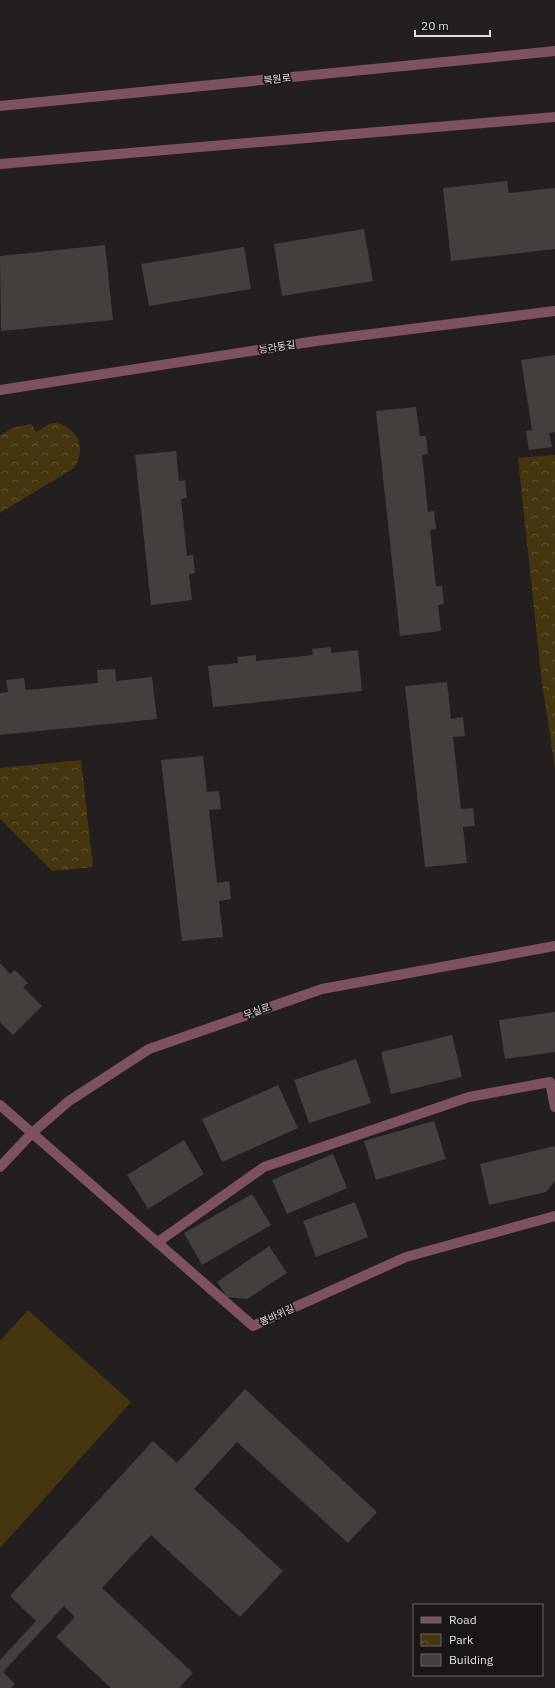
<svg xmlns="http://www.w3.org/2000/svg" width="555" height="1688" viewBox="0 0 555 1688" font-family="'IBM Plex Sans','Noto Sans KR',sans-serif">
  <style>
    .park { fill: url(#park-crowns) }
    .pitch { fill: #45360f }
    .building { fill: #423f3d }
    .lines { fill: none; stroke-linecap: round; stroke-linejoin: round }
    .service { stroke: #7c5160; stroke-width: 10 }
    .minor { stroke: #7c5160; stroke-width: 10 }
    .tertiary { stroke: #7c5160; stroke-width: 10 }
    .labels { text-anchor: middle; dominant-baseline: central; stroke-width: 3.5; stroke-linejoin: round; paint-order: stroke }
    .street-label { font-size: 10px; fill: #e3e1e0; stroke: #1a1616 }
  </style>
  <defs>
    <pattern id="park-crowns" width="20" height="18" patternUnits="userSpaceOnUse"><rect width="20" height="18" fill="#45360f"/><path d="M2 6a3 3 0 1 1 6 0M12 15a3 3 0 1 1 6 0" fill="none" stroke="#605332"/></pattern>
  </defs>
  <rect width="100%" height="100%" fill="#231f1f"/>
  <path class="park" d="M56,423C79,428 87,449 74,468L0,513V435L15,427L31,424L36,432L49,424Z
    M555,455V768L542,683L518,458Z
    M81,760L93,867L52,871L0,819V768Z"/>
  <path class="pitch" d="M28,1310L131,1402L0,1548V1341Z"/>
  <path class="building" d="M507,181L509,193L555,188V249L451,261L443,188Z
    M364,229L373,281L282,296L274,244Z
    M105,245L113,320L1,331L0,256Z
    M244,247L251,289L149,306L141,264Z
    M555,355V432L549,433L552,447L529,450L526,431L532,430L521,360Z
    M416,407L420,436H426L428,454L422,455L428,512L434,511L436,529L430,530L436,586H442L444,604L438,605L441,631L400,636L376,411Z
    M176,451L179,481L185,480L187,498L181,499L187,556L193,555L195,573L189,574L192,600L151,605L135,455Z
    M331,647V653L358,650L362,691L213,707L208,666L238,663L237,657L256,655V661L313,655L312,649Z
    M115,669L116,681L152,677L157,719L0,735V693L8,692L6,680L24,678L26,690L98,683L97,670Z
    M447,682L451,719L463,717L465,736L453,737L461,809L473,808L475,826L463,827L467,863L425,867L405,686Z
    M203,756L207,792L219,791L221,809L209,810L217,883L229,881L231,899L219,901L223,937L182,941L161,760Z
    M0,963L10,974L15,970L28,983L23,987L42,1006L13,1035L0,1022Z
    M555,1012V1052L505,1059L499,1020Z
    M452,1035L462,1077L391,1094L381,1052Z
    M356,1059L371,1103L309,1123L294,1080Z
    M278,1085L298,1128L222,1162L202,1119Z
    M434,1121L446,1159L376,1180L364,1141Z
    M184,1140L204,1174L148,1209L127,1175Z
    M555,1146V1181L546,1192L489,1205L480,1164Z
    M333,1154L347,1188L287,1214L272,1180Z
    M252,1194L271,1225L202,1265L184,1233Z
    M355,1202L368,1237L316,1257L303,1221Z
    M269,1246L287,1273L247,1299L227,1297L217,1282Z
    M245,1389L377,1512L348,1543L237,1442L194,1489L283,1571L240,1617L151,1535L102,1588L193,1673L179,1688H111L56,1637L75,1617L64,1606L3,1672L15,1684L11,1688H0V1660L36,1621L10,1596L153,1441L177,1463Z"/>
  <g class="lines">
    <path class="service" d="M158,1242L264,1167L469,1097L550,1082L555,1107"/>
    <path class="minor" d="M0,390L316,341L555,311
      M32,1133L253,1326L406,1257L555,1216"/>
    <path class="tertiary" d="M0,106L555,51
      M0,164L555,117
      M0,1105L32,1133
      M0,1167L32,1133L69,1101L149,1049L322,989L555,946"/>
  </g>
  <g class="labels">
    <g class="street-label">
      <text transform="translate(277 79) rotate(-6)">북원로</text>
      <text transform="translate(277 347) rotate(-9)">능라동길</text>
      <text transform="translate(257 1011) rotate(-19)">무실로</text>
      <text transform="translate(277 1315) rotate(-24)">봉바위길</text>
    </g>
  </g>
  <rect x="413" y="1604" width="130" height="72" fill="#1a1616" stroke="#6a6767"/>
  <rect x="421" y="1617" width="20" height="6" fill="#7c5160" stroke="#6a6767"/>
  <text x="449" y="1624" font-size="12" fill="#e3e1e0">Road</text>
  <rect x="421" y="1634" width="20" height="12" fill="url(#park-crowns)" stroke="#6a6767"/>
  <text x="449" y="1644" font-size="12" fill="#e3e1e0">Park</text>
  <rect x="421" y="1654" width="20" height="12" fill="#423f3d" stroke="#6a6767"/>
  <text x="449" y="1664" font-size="12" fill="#e3e1e0">Building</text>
  <path d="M415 30v6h75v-6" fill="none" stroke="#e3e1e0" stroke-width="2"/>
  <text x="421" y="30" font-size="12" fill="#e3e1e0" stroke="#1a1616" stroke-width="3" paint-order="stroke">20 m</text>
</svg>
